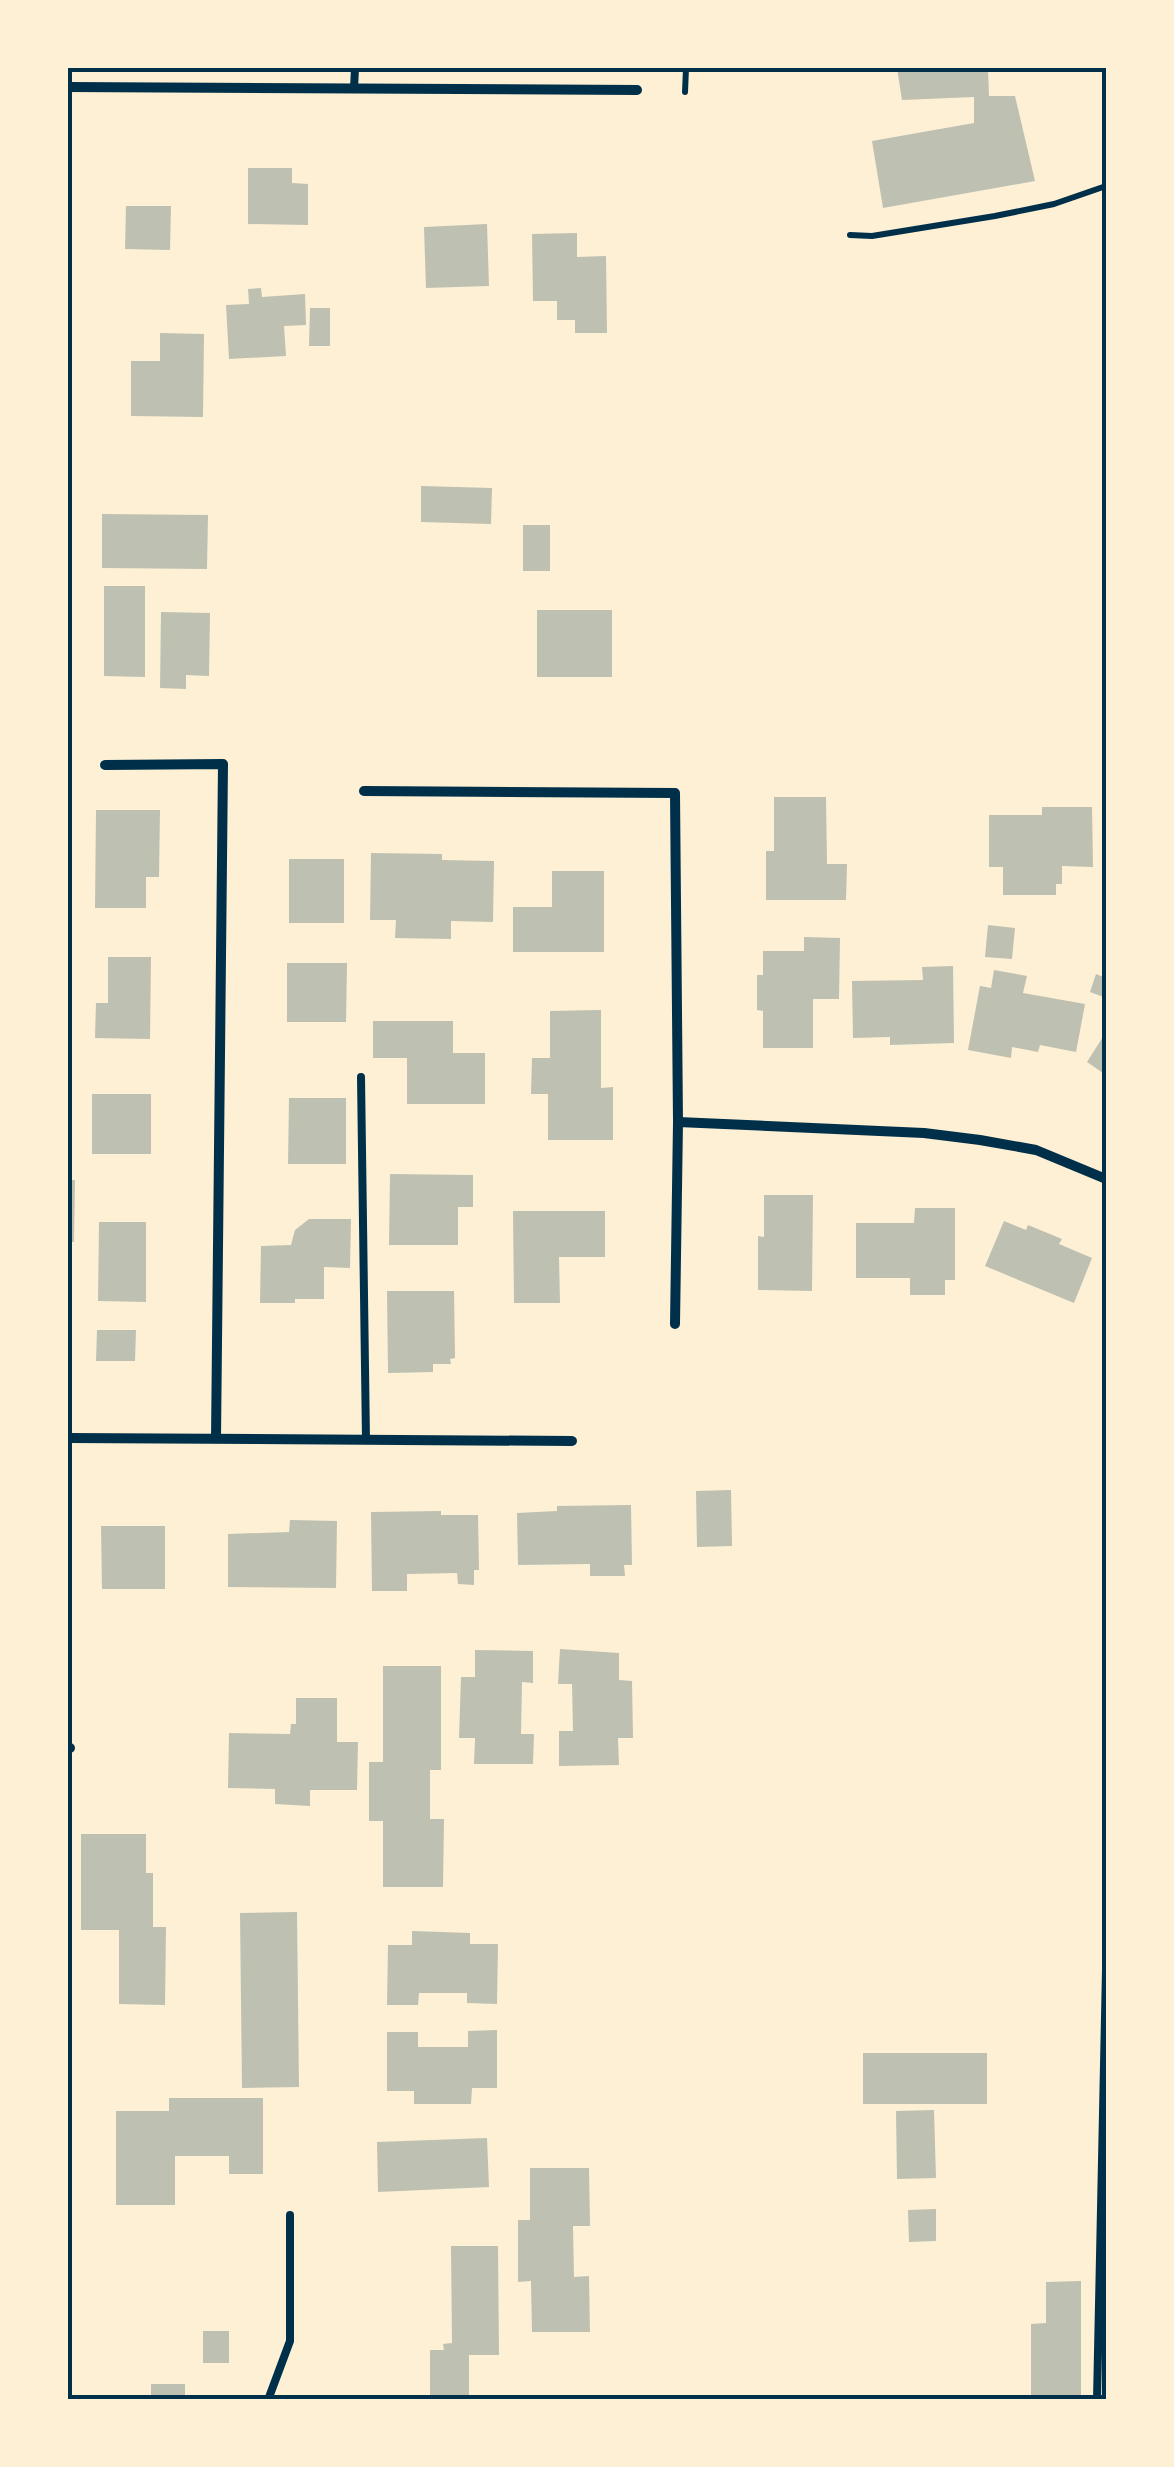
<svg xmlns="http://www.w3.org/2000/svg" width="1174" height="2467" viewBox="0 0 1174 2467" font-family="Roboto,sans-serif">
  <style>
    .building { fill: #bec0b2 }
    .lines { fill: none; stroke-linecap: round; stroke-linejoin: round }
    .path { stroke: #003049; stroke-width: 6 }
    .service { stroke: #003049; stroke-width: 8 }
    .minor { stroke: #003049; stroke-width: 10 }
    .neatline { fill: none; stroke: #003049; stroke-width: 4 }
  </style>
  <rect width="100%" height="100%" fill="#fdf0d5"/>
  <path class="building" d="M897,68H988L989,96H1015L1035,181L883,208L872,141L974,123V97L902,100Z
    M248,168H292V183L308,184V225L248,224Z
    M126,206H171L170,250L125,249Z
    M487,224L489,286L426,288L424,227Z
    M577,233V257L606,256L607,333H575V320H557V301H533L532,234Z
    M261,288L262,297L305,294L306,325L284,326L286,356L229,359L226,305L249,304L248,289Z
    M310,308H330V346H309Z
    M160,333L204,334L203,417L131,416V361H160Z
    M421,486L492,488L491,524L421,522Z
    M102,514L208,515L207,569L102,568Z
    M523,525H550V571H523Z
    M104,586H145V677L104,676Z
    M537,610H612V677H537Z
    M161,612L210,613L209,676L186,675V689L160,688Z
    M774,797H826L827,864H847L846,900H766V851H774Z
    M1042,807H1092L1093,867L1062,866V884H1056V895H1003V867H989V815H1042Z
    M96,810H160L159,877H146V908H95Z
    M371,853L442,854V860L494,861L493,922L451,921V939L395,938L396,920H370Z
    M289,859H344V923H289Z
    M552,871H604V952H513V907H552Z
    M988,925L1015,928L1012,959L985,957Z
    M804,937L840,938L839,999H813V1048H763V1011L757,1010V975H763V951H804Z
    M108,957H151L150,1039L95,1038L96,1003H108Z
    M287,963H347L346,1022H287Z
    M953,966L954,1043L890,1045V1037L853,1038L852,981L923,980L922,967Z
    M994,970L1027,976L1023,993L1085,1004L1076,1052L1040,1045L1038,1052L1012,1047L1011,1058L968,1050L980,986L991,988Z
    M1096,974L1106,978V998L1090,992Z
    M601,1010V1088L613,1087V1140H548V1094H531L532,1058H550V1011Z
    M373,1021H453V1053H485V1104H407V1058H373Z
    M1106,1032V1075L1087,1062Z
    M92,1094H151V1154H92Z
    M289,1098H346V1164H288Z
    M390,1174L473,1175V1207H458V1245H389Z
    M68,1180H75L74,1242H68Z
    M764,1195H813L812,1291L758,1290V1236L764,1237Z
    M915,1208H955V1280H945V1295H910V1278H856V1223H914Z
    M513,1211H605V1257H559L560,1303H514Z
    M309,1219H351L350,1268L324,1267V1299H295V1303H260L261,1246L291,1245L295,1230Z
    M1004,1221L1026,1230L1028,1225L1062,1239L1059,1244L1092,1258L1074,1303L985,1266Z
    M99,1222H146V1302L98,1301Z
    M387,1291H454L455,1358L450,1359L451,1364H433V1372L388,1373Z
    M97,1330H136L135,1361H96Z
    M731,1490L732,1546L697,1547L696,1491Z
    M631,1505L632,1565H624L625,1576H590V1564L518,1565L517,1513L557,1511V1506Z
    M441,1511V1515H478L479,1570H474V1585L458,1584L457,1573L407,1574V1591H372L371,1512Z
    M290,1520L337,1521L336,1588L228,1587V1534L289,1532Z
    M101,1526H165V1589H102Z
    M560,1649L619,1653V1680L632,1681L633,1738H618L619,1765L559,1766V1731H573L572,1684H558Z
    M475,1650L533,1651V1683L522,1682L521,1734H534L533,1764H474L475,1738H459L461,1677H475Z
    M383,1666H441V1770H430V1819H444L443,1887H383V1821H369V1762H383Z
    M296,1698H337V1742H358L357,1790H310V1806L275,1804V1789L228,1788L229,1733L290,1734L291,1724H296Z
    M81,1834H146V1873H153V1927H166L165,2005L119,2004V1930H81Z
    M297,1912L299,2087L242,2088L240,1913Z
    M412,1931L470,1933V1944H498L497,2004L467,2003V1993H419L418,2005H387L388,1945H412Z
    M497,2030V2088H472L471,2104H414V2091H387V2032H418V2047H468V2031Z
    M863,2053H987V2104H863Z
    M169,2098H263V2174H229V2156H175V2205H116V2111H169Z
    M934,2110L936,2178L897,2179L896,2111Z
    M487,2138L489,2187L378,2192L377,2142Z
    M530,2168H589L590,2226H573L574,2277L589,2276L590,2332H532L531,2281L518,2282V2220H530Z
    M936,2209V2241L909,2242L908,2210Z
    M451,2246H498L499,2355H469V2400H430V2350H444L443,2344L452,2343Z
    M1081,2281V2400H1031V2324L1046,2323V2282Z
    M203,2331H229V2363H203Z
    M151,2384H185V2400H151Z"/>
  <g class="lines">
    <path class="path" d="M685,92L686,68
      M850,235L872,236L995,216L1054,204L1106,186"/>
    <path class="service" d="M354,89L355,68
      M361,1077L366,1440
      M268,2400L290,2341V2215
      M1097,2400L1106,1969"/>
    <path class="minor" d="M68,87L637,90
      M105,765L223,764L216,1439
      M364,791L675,793L678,1122L675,1324
      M678,1122L924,1133L980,1140L1036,1150L1106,1179
      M68,1438L572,1441
      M68,1748H70"/>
  </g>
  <rect width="1174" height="2467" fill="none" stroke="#fdf0d5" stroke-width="140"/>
  <rect x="70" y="70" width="1034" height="2327" class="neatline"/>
</svg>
